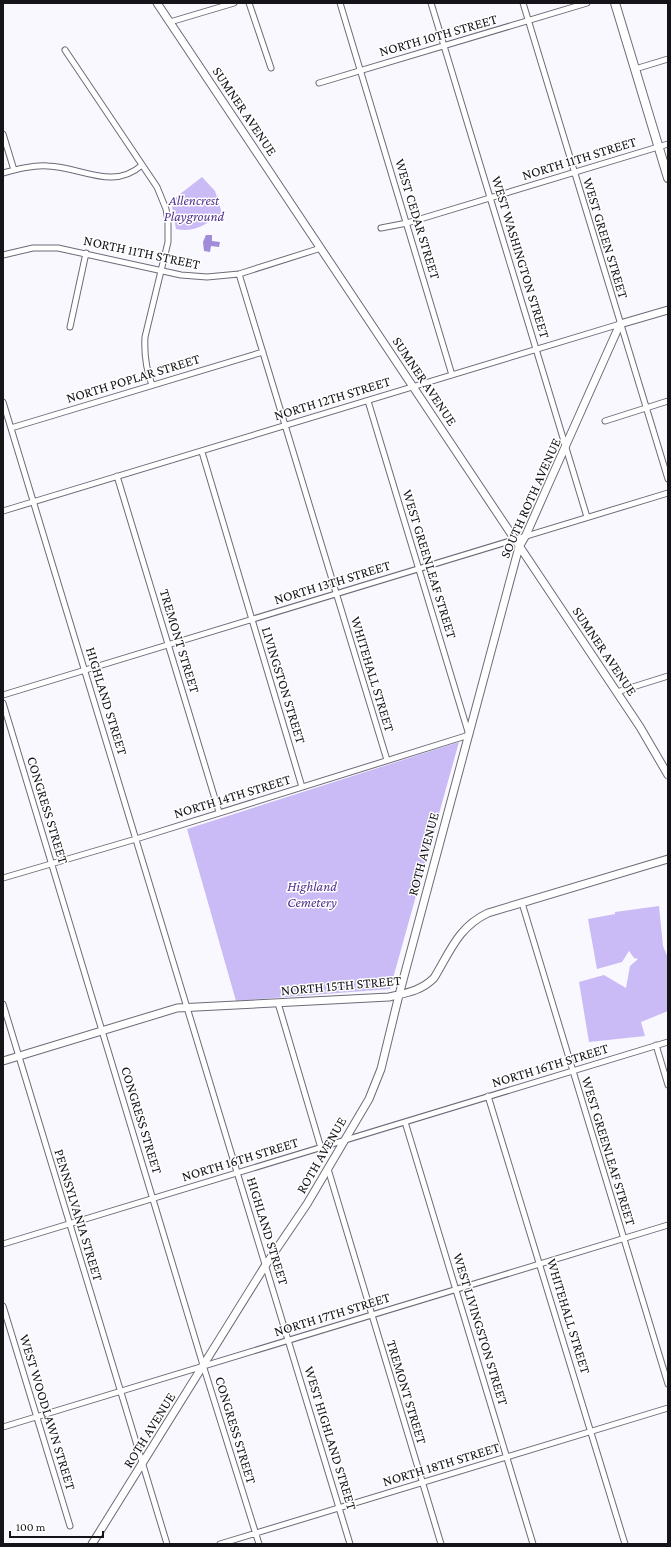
<svg xmlns="http://www.w3.org/2000/svg" width="671" height="1547" viewBox="0 0 671 1547" font-family="'Crimson Pro',serif">
  <style>
    .green { fill: #cabbf7 }
    .water { fill: #a18cda }
    .lines { fill: none; stroke-linecap: round; stroke-linejoin: round }
    .street-casing { stroke: #6d6b77; stroke-width: 7 }
    .secondary-casing { stroke: #6d6b77; stroke-width: 9 }
    .primary-casing { stroke: #6d6b77; stroke-width: 10 }
    .street { stroke: #fff; stroke-width: 5 }
    .secondary { stroke: #fff; stroke-width: 7 }
    .primary { stroke: #fff; stroke-width: 8 }
    .labels { text-anchor: middle; dominant-baseline: central; stroke-width: 3; stroke-linejoin: round; paint-order: stroke }
    .street-label { font-size: 14px; fill: #161419; stroke: #fff }
    .park-label { font-size: 14px; font-style: italic; fill: #52318c; stroke: #fff }
  </style>
  <rect width="100%" height="100%" fill="#f9f8fe"/>
  <path class="green" d="M202,177L215,191L222,213C205,224 197,233 176,229L171,201Z
    M459,742L390,989L236,1001L187,829Z
    M659,906L663,946L668,958V1011L641,1022L645,1036L589,1042L579,982L604,975L626,988L630,966L638,959L634,958L629,951L622,962L597,969L588,919L615,914V912Z"/>
  <path class="water" d="M206,235H212V241L220,242L219,247L211,246L210,252L204,251L203,242Z"/>
  <g class="lines">
    <g class="street-casing">
      <path id="street" d="M249,3L271,68
        M340,3L452,375
        M431,3L587,517
        M523,3L668,479
        M170,22L234,3
        M65,50L157,187L166,209L168,221V242L145,337C144,354 146,369 152,385
        M635,69L668,59
        M319,83L587,3
        M3,134L14,170
        M3,173C18,169 33,165 48,166C81,167 113,191 142,165
        M381,228L407,223L668,144
        M3,255L33,248H58L181,275L207,277L239,274L321,248
        M239,274L387,760
        M70,327L86,253
        M3,402L350,1544
        M605,421L668,401
        M11,428L263,352
        M202,452L302,787
        M117,476L219,812
        M3,511L620,324
        M617,692L668,676
        M3,695L668,493
        M3,703L203,1365L259,1544
        M3,878L136,839L469,735L368,401
        M522,903L668,1384
        M278,1003L321,1148
        M3,1004L167,1544
        M656,1045L668,1085
        M488,1096L625,1544
        M405,1122L533,1544
        M328,1169L441,1544
        M3,1244L668,1042
        M3,1306L70,1526
        M3,1427L668,1225
        M220,1544L668,1408"/>
    </g>
    <g class="secondary-casing">
      <path id="secondary" d="M157,3L640,727L668,775
        M3,1061L177,1008L389,997C406,993 421,991 434,978C450,952 458,927 488,913L668,859
        M92,1544L265,1266L307,1204L369,1099L381,1069L399,995L519,547L526,535L549,483L620,324L668,310"/>
    </g>
    <g class="primary-casing">
      <path id="primary" d="M615,3L668,178"/>
    </g>
    <use href="#street" class="street"/>
    <use href="#secondary" class="secondary"/>
    <use href="#primary" class="primary"/>
  </g>
  <g class="labels">
    <g class="street-label">
      <text transform="translate(438 35) rotate(-16)">NORTH 10TH STREET</text>
      <text transform="translate(245 111) rotate(56)">SUMNER AVENUE</text>
      <text transform="translate(579 158) rotate(-17)">NORTH 11TH STREET</text>
      <text transform="translate(418 219) rotate(73)">WEST CEDAR STREET</text>
      <text transform="translate(606 238) rotate(73)">WEST GREEN STREET</text>
      <text transform="translate(142 252) rotate(12)">NORTH 11TH STREET</text>
      <text transform="translate(521 257) rotate(73)">WEST WASHINGTON STREET</text>
      <text transform="translate(133 378) rotate(-17)">NORTH POPLAR STREET</text>
      <text transform="translate(425 381) rotate(56)">SUMNER AVENUE</text>
      <text transform="translate(332 398) rotate(-17)">NORTH 12TH STREET</text>
      <text transform="translate(530 498) rotate(-66)">SOUTH ROTH AVENUE</text>
      <text transform="translate(430 564) rotate(73)">WEST GREENLEAF STREET</text>
      <text transform="translate(332 582) rotate(-17)">NORTH 13TH STREET</text>
      <text transform="translate(180 641) rotate(73)">TREMONT STREET</text>
      <text transform="translate(605 651) rotate(56)">SUMNER AVENUE</text>
      <text transform="translate(373 674) rotate(73)">WHITEHALL STREET</text>
      <text transform="translate(284 685) rotate(73)">LIVINGSTON STREET</text>
      <text transform="translate(107 701) rotate(73)">HIGHLAND STREET</text>
      <text transform="translate(232 796) rotate(-17)">NORTH 14TH STREET</text>
      <text transform="translate(48 810) rotate(73)">CONGRESS STREET</text>
      <text transform="translate(423 854) rotate(-75)">ROTH AVENUE</text>
      <text transform="translate(341 985) rotate(-5)">NORTH 15TH STREET</text>
      <text transform="translate(550 1065) rotate(-17)">NORTH 16TH STREET</text>
      <text transform="translate(142 1120) rotate(73)">CONGRESS STREET</text>
      <text transform="translate(609 1151) rotate(73)">WEST GREENLEAF STREET</text>
      <text transform="translate(321 1155) rotate(-60)">ROTH AVENUE</text>
      <text transform="translate(240 1159) rotate(-17)">NORTH 16TH STREET</text>
      <text transform="translate(79 1215) rotate(73)">PENNSYLVANIA STREET</text>
      <text transform="translate(268 1231) rotate(73)">HIGHLAND STREET</text>
      <text transform="translate(332 1314) rotate(-17)">NORTH 17TH STREET</text>
      <text transform="translate(569 1316) rotate(73)">WHITEHALL STREET</text>
      <text transform="translate(481 1329) rotate(73)">WEST LIVINGSTON STREET</text>
      <text transform="translate(407 1392) rotate(73)">TREMONT STREET</text>
      <text transform="translate(48 1412) rotate(73)">WEST WOODLAWN STREET</text>
      <text transform="translate(149 1430) rotate(-58)">ROTH AVENUE</text>
      <text transform="translate(236 1430) rotate(73)">CONGRESS STREET</text>
      <text transform="translate(331 1438) rotate(73)">WEST HIGHLAND STREET</text>
      <text transform="translate(441 1464) rotate(-17)">NORTH 18TH STREET</text>
    </g>
    <g class="park-label">
      <text x="194" y="200">Allencrest<tspan x="194" dy="16">Playground</tspan></text>
      <text x="312" y="886">Highland<tspan x="312" dy="16">Cemetery</tspan></text>
    </g>
  </g>
  <rect width="671" height="1547" fill="none" stroke="#161419" stroke-width="8"/>
  <path d="M10 1531v6h93v-6" fill="none" stroke="#161419" stroke-width="2"/>
  <text x="16" y="1531" font-size="12" fill="#161419" stroke="#ffffff" stroke-width="3" paint-order="stroke">100 m</text>
</svg>
